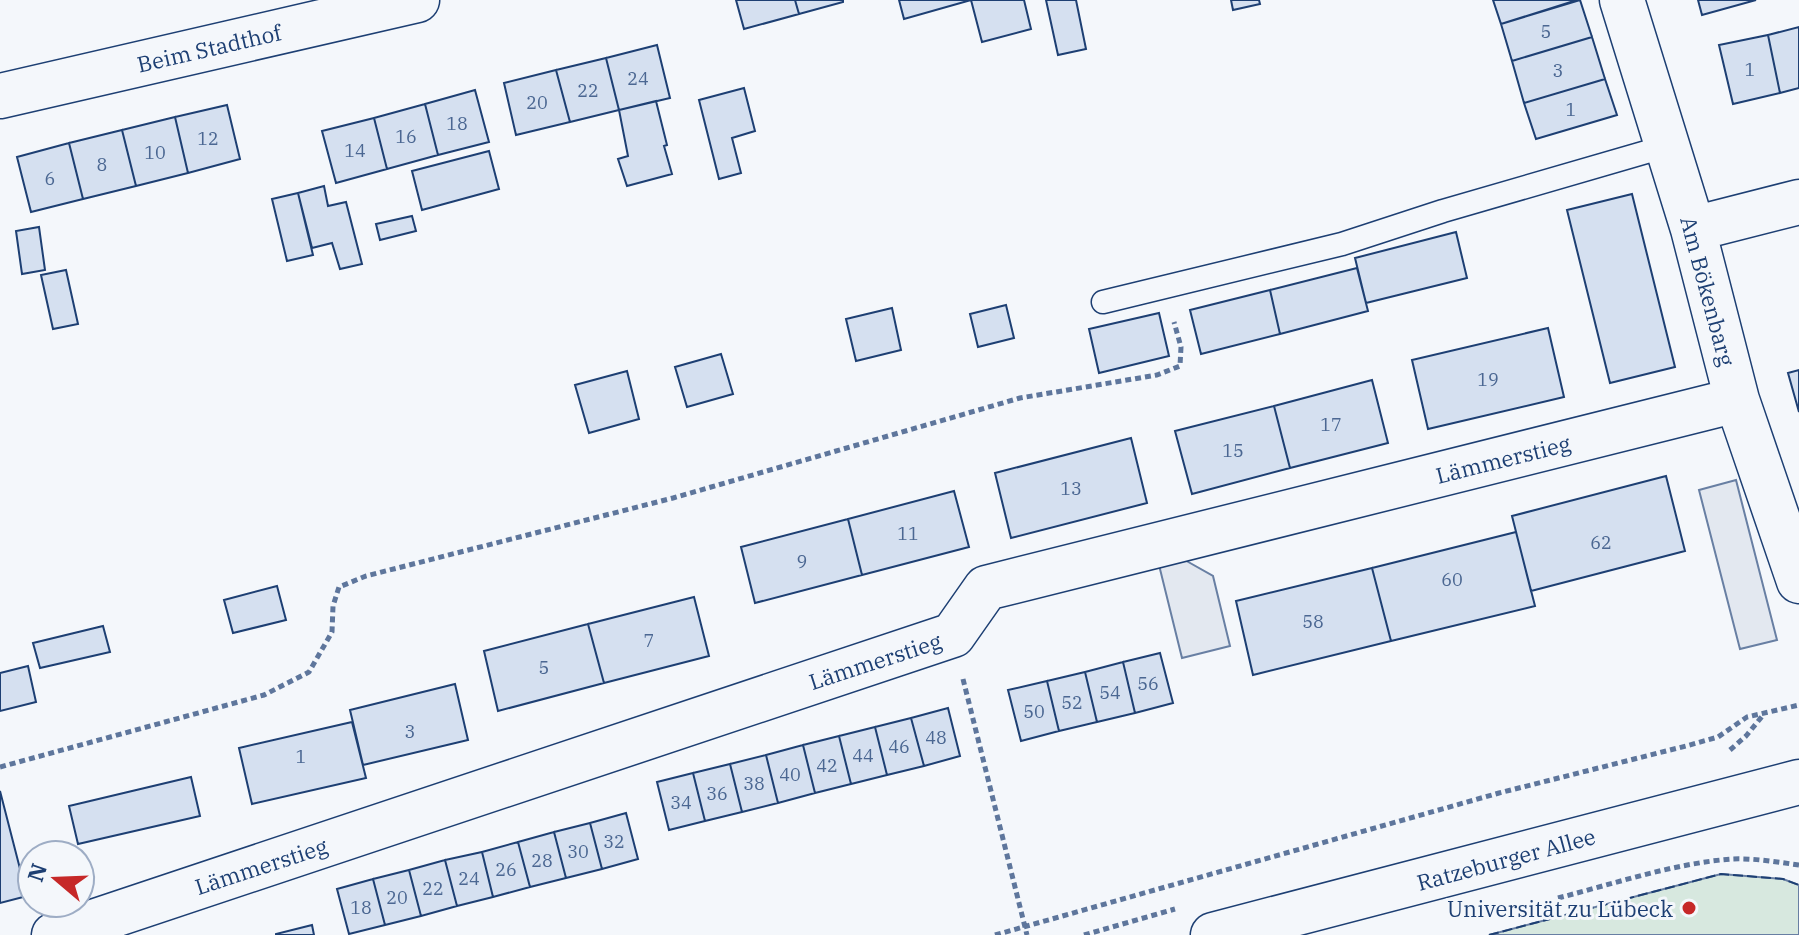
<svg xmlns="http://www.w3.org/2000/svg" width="1799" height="935" viewBox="0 0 1799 935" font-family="'IBM Plex Serif',serif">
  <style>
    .green { fill: #d7e8df; stroke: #687fa3; stroke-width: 2 }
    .parking { fill: #e3e8f0; stroke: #687fa3; stroke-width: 2 }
    .building { fill: #d5e0f0; stroke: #1d3f73; stroke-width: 2 }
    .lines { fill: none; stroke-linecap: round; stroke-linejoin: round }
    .service-casing { stroke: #1d3f73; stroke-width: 25 }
    .minor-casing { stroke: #1d3f73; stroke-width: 47 }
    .secondary-casing { stroke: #1d3f73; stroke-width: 47 }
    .path { stroke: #5e769c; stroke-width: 5; stroke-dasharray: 6 4; stroke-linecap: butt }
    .service { stroke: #f4f7fb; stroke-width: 22 }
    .minor { stroke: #f4f7fb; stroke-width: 44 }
    .secondary { stroke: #f4f7fb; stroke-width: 44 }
    .fence { stroke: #1d3f73; stroke-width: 2; stroke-dasharray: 10 4; stroke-linecap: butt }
    .poi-dot { fill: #c62828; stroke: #f4f7fb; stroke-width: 3 }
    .labels { text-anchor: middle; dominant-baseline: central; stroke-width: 6; stroke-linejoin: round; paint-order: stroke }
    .number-label { font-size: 18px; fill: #4b6792 }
    .street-label { font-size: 22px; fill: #1d3f73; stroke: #f4f7fb }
    .poi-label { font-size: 22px; fill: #1d3f73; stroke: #f4f7fb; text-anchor: end }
  </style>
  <rect width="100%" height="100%" fill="#f4f7fb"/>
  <path class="green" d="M1721,874L1783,879L1799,885V935H1489Z"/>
  <path class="parking" d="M1736,480L1777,640L1740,649L1699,490Z
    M1183,559L1213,576L1230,646L1182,658L1159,565Z"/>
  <path class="building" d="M736,0H795L799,14L744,29Z
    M795,0H843V2L799,14Z
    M899,0H1024L1031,29L982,42L971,0L904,19Z
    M1046,0H1076L1086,49L1058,55Z
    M1231,0H1259L1260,4L1233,10Z
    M1493,0H1577L1501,24Z
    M1580,0L1592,37L1512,61L1501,24Z
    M1698,0H1756L1702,15Z
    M1799,27V88L1780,93L1768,35Z
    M1768,35L1780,93L1733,104L1719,45Z
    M1592,37L1605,79L1524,103L1512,61Z
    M657,45L670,98L619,110L606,58Z
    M606,58L619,110L570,122L556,70Z
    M556,70L570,122L516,135L504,83Z
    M1605,79L1617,115L1536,139L1524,103Z
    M744,88L755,131L732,138L741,173L719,179L699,100Z
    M475,90L489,142L438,155L425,104Z
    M656,101L667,145L664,146L672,174L627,186L618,159L628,156L619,110Z
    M425,104L438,155L387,169L374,118Z
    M227,105L240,159L188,173L175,117Z
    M175,117L188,173L136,186L122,130Z
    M374,118L387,169L336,183L322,131Z
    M122,130L136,186L83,199L69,143Z
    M69,143L83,199L31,212L17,157Z
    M489,151L499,189L422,210L412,171Z
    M324,186L328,206L346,202L362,264L340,269L332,243L312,248L298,193Z
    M298,193L313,255L287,261L272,199Z
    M1632,194L1675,367L1610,383L1567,210Z
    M412,216L416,231L380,240L376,224Z
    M39,227L45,270L22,274L16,231Z
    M1456,232L1467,278L1366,303L1355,258Z
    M1357,268L1368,311L1280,334L1270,290Z
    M66,270L78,324L53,329L41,275Z
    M1270,290L1280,334L1201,354L1190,310Z
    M1006,305L1014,338L978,347L970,314Z
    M892,308L901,350L856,361L846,319Z
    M1159,313L1169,356L1099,373L1089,329Z
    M1548,328L1564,397L1428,429L1412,360Z
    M721,354L733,394L687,407L675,367Z
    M1799,370V412L1788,373Z
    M627,371L639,419L589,433L575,385Z
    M1372,380L1388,443L1290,468L1274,406Z
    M1274,406L1290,468L1192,494L1175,431Z
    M1131,438L1147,503L1011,538L995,473Z
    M1666,476L1685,551L1531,591L1512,516Z
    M954,491L969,547L862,575L848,519Z
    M848,519L862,575L755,603L741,547Z
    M1516,532L1535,606L1391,641L1372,568Z
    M1372,568L1391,641L1253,675L1236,601Z
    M277,586L286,620L233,633L224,600Z
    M694,597L709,656L604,683L588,624Z
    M588,624L604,683L498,711L484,651Z
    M103,626L110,652L40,668L33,643Z
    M1160,653L1173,703L1135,713L1123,662Z
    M1123,662L1135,713L1097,722L1085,672Z
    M28,666L36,702L0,711V673Z
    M1085,672L1097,722L1059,731L1047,681Z
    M1047,681L1059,731L1021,741L1008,690Z
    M455,684L468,740L363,765L350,710Z
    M948,708L960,756L924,766L911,718Z
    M911,718L924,766L887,775L875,727Z
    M352,722L366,778L252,804L239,748Z
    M875,727L887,775L851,784L839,736Z
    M839,736L851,784L815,793L803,745Z
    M803,745L815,793L778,803L766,755Z
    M766,755L778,803L742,812L730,764Z
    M730,764L742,812L705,821L693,773Z
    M693,773L705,821L669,830L657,782Z
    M191,777L200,816L78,844L69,806Z
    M0,791L27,896L0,903Z
    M626,813L638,859L602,869L590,823Z
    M590,823L602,869L566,878L554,832Z
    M554,832L566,878L530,887L518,842Z
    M518,842L530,887L493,897L482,852Z
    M482,852L493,897L457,906L445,860Z
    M445,860L457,906L421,916L409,870Z
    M409,870L421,916L385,925L373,879Z
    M373,879L385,925L349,934L337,889Z
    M312,925L314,935H276V934Z"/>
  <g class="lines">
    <g class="service-casing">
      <path id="service" d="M1103,302L1342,244L1443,211L1667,146"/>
    </g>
    <g class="minor-casing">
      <path id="minor" d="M1622,0L1693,229L1737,400L1799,581
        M0,96L417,0
        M1693,229L1799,202
        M54,935L953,635L986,588L1737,400"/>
    </g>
    <g class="secondary-casing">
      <path id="secondary" d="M1213,935L1799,782"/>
    </g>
    <path class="path" d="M963,679L1027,935
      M1730,750L1746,736L1764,714
      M0,767L264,695L309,672L332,632L333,606L339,587L366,576L673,498L1020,398L1157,375L1180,366L1181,347L1174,322
      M1558,898C1613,884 1675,863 1732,859C1754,858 1777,862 1799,865
      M995,935L1499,793L1686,746L1718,737L1747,717L1799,705
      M1084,935L1175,909"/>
    <use href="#service" class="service"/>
    <use href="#minor" class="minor"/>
    <use href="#secondary" class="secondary"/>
    <path class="fence" d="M1489,935L1721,874L1783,879L1799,885"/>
  </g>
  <circle class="poi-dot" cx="1689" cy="908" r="8"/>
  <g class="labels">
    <g class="number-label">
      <text x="1546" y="31">5</text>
      <text x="1750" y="69">1</text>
      <text x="1558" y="70">3</text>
      <text x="638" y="78">24</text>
      <text x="588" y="90">22</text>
      <text x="537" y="102">20</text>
      <text x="1571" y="109">1</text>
      <text x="457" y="123">18</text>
      <text x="406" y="136">16</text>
      <text x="208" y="138">12</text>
      <text x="355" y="150">14</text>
      <text x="155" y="152">10</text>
      <text x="102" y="164">8</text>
      <text x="50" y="178">6</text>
      <text x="1488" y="379">19</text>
      <text x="1331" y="424">17</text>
      <text x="1233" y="450">15</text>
      <text x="1071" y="488">13</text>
      <text x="908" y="533">11</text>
      <text x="1601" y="542">62</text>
      <text x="802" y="561">9</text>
      <text x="1452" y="579">60</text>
      <text x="1313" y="621">58</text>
      <text x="649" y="640">7</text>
      <text x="544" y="667">5</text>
      <text x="1148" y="683">56</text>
      <text x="1110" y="692">54</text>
      <text x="1072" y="702">52</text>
      <text x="1034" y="711">50</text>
      <text x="410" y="731">3</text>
      <text x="936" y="737">48</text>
      <text x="899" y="746">46</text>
      <text x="863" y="755">44</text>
      <text x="301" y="756">1</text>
      <text x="827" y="765">42</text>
      <text x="790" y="774">40</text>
      <text x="754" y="783">38</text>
      <text x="717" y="793">36</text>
      <text x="681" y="802">34</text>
      <text x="614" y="841">32</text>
      <text x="578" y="851">30</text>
      <text x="542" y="860">28</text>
      <text x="506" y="869">26</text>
      <text x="469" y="878">24</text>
      <text x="433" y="888">22</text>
      <text x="397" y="897">20</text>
      <text x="361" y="907">18</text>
    </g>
    <g class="street-label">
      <text transform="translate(209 48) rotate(-13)">Beim Stadthof</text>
      <text transform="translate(1708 291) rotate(75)">Am Bökenbarg</text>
      <text transform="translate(1503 459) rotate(-14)">Lämmerstieg</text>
      <text transform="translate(875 661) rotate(-18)">Lämmerstieg</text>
      <text transform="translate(1506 859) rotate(-15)">Ratzeburger Allee</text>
      <text transform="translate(261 866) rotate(-18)">Lämmerstieg</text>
    </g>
    <g class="poi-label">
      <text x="1673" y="908">Universität zu Lübeck</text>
    </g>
  </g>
  <g transform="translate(56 879) rotate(289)"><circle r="38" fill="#f4f7fb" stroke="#9eadc5" stroke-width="2"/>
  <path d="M0-6L14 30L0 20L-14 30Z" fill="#c62828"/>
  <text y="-12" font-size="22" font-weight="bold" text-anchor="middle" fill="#1d3f73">N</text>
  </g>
</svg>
